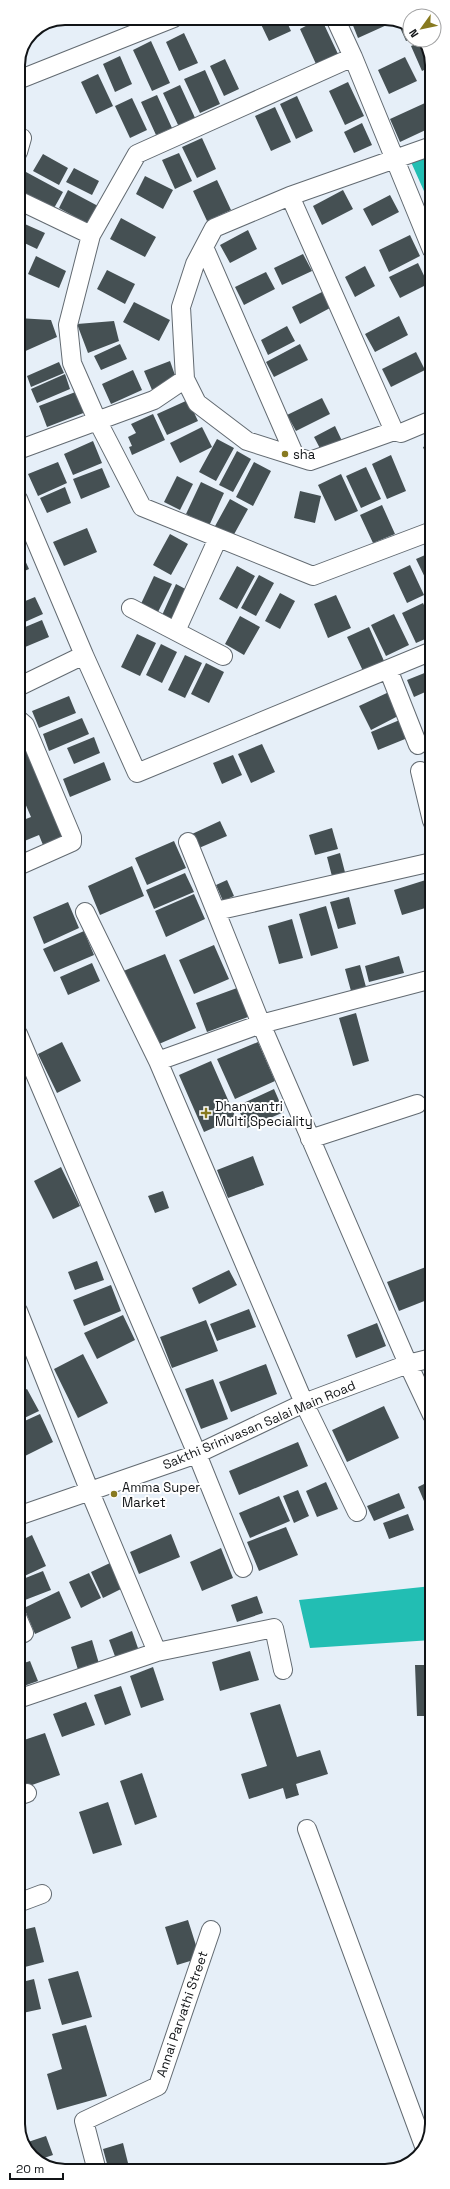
<svg xmlns="http://www.w3.org/2000/svg" width="450" height="2189" viewBox="0 0 450 2189" font-family="'Space Grotesk',sans-serif">
  <style>
    .water { fill: #22beb3 }
    .building { fill: #455053 }
    .lines { fill: none; stroke-linecap: round; stroke-linejoin: round }
    .minor-casing { stroke: #626a71; stroke-width: 20 }
    .minor { stroke: #fff; stroke-width: 18 }
    .poi-dot { fill: #887a20; stroke: #fff; stroke-width: 1.5 }
    .labels { text-anchor: middle; dominant-baseline: central; stroke-width: 4; stroke-linejoin: round; paint-order: stroke }
    .poi-label { font-size: 13px; fill: #111417; stroke: #fff; text-anchor: start }
    .street-label { font-size: 13px; fill: #111417; stroke: #fff }
    .rim { fill: none; stroke: #111417; stroke-width: 2 }
  </style>
  <rect width="100%" height="100%" fill="#e6eff8"/>
  <path class="water" d="M432,154V209L411,162Z
    M432,1586V1640L310,1648L299,1600Z"/>
  <path class="building" d="M258,18H285L291,31L269,41Z
    M321,18L338,54L316,64L300,29Z
    M350,18H386L389,24L358,38Z
    M397,21L410,28V40L406,41Z
    M184,33L198,63L179,71L166,42Z
    M151,41L170,83L152,91L133,50Z
    M423,41L432,59V66L422,71L411,46Z
    M120,56L132,84L115,92L103,64Z
    M405,57L417,81L389,94L378,70Z
    M225,59L239,89L224,96L210,66Z
    M205,70L220,104L200,113L184,79Z
    M98,74L113,106L96,114L81,82Z
    M432,76V86L428,77Z
    M348,82L364,116L345,125L329,91Z
    M180,85L196,120L179,127L163,93Z
    M157,95L172,128L156,135L141,102Z
    M297,96L313,131L296,139L280,104Z
    M132,98L147,130L130,138L115,106Z
    M425,103L432,118V127L400,142L390,119Z
    M275,107L291,142L271,151L255,116Z
    M362,123L372,145L354,153L344,132Z
    M202,138L216,169L197,178L182,147Z
    M179,153L192,181L175,189L162,160Z
    M43,154L68,168L59,185L33,171Z
    M74,168L99,181L92,195L66,182Z
    M26,172L63,192L53,210L18,191Z
    M145,176L173,190L163,209L136,194Z
    M217,180L231,210L207,221L193,191Z
    M68,190L98,206L88,224L59,208Z
    M343,190L353,209L322,225L313,206Z
    M390,195L399,212L372,226L363,209Z
    M121,218L156,237L145,257L110,239Z
    M18,221L45,233L37,249L18,240Z
    M248,230L257,249L230,263L220,245Z
    M410,235L420,256L389,272L379,250Z
    M303,254L312,271L282,285L274,268Z
    M36,256L66,271L59,288L28,274Z
    M418,263L428,284L400,298L389,277Z
    M365,266L375,286L355,297L345,277Z
    M107,270L135,284L125,304L97,289Z
    M266,272L275,289L244,305L235,287Z
    M322,292L330,308L300,324L292,307Z
    M134,302L170,320L159,341L123,322Z
    M399,316L408,335L375,352L365,334Z
    M18,318L51,320L57,337L21,353L18,347Z
    M114,321L119,341L88,353L77,324Z
    M287,326L295,341L268,355L261,340Z
    M120,344L127,359L101,370L94,356Z
    M300,344L308,360L274,377L266,362Z
    M416,352L425,370L391,387L382,369Z
    M170,361L177,381L152,390L144,371Z
    M59,362L64,373L31,387L27,376Z
    M133,370L142,390L111,404L102,384Z
    M65,374L70,389L37,403L31,389Z
    M78,391L86,412L47,427L39,406Z
    M322,398L330,414L296,431L287,415Z
    M188,400L198,421L167,435L157,414Z
    M153,414L165,440L132,455L129,447L132,446L128,437L136,433L131,424Z
    M335,426L343,443L323,454L314,437Z
    M202,427L212,447L180,463L170,443Z
    M217,439L234,448L216,481L199,472Z
    M93,441L102,463L73,475L64,454Z
    M432,444V470L423,447Z
    M237,451L251,459L233,492L219,485Z
    M391,455L406,491L387,499L372,464Z
    M58,462L67,483L38,496L28,474Z
    M254,462L271,471L253,506L236,497Z
    M366,467L381,499L361,508L346,476Z
    M102,468L110,487L81,499L73,479Z
    M341,474L358,511L335,521L318,485Z
    M177,476L193,484L180,510L164,502Z
    M201,482L224,493L209,526L186,514Z
    M65,487L71,503L47,513L40,498Z
    M300,491L321,496L315,523L294,518Z
    M230,499L248,509L232,538L214,528Z
    M382,505L395,534L373,543L360,515Z
    M87,528L97,552L64,566L53,542Z
    M170,534L188,544L171,575L153,565Z
    M432,552V592L416,559Z
    M23,556L29,569L18,574V558Z
    M410,565L424,595L407,603L393,573Z
    M237,566L255,576L237,609L219,599Z
    M259,575L274,583L256,616L241,608Z
    M154,576L172,584L156,616L139,608Z
    M18,583L23,595L18,597Z
    M176,584L193,593L175,630L159,622Z
    M280,593L295,601L280,629L265,621Z
    M336,595L351,628L328,638L314,604Z
    M35,597L43,614L18,625V604Z
    M423,603L432,622V636L416,643L402,613Z
    M394,614L409,645L386,656L371,625Z
    M240,616L260,627L244,655L225,644Z
    M42,620L49,637L18,650V630Z
    M369,627L384,661L363,671L347,637Z
    M137,634L156,643L140,676L121,667Z
    M161,644L177,652L162,683L146,675Z
    M185,655L202,663L185,698L168,690Z
    M206,663L224,672L209,703L191,694Z
    M432,670V689L414,697L407,680Z
    M389,692L400,715L371,730L359,706Z
    M69,696L76,713L39,728L32,711Z
    M82,718L89,734L49,751L43,734Z
    M402,719L410,737L378,750L371,732Z
    M18,728L69,841L45,850L39,835L22,842L29,857L18,862V822L31,817L18,787Z
    M94,737L100,753L74,764L67,748Z
    M262,744L275,772L251,783L238,754Z
    M233,755L242,775L222,784L213,763Z
    M104,762L111,780L70,797L63,779Z
    M220,821L227,836L199,848L192,834Z
    M332,828L338,849L315,855L309,835Z
    M174,841L186,868L147,885L135,858Z
    M340,853L347,880L334,884L327,857Z
    M132,866L144,896L100,915L88,886Z
    M185,873L194,892L154,909L146,890Z
    M432,878V906L402,915L394,890Z
    M227,880L234,896L223,901L216,885Z
    M194,894L205,919L166,937L155,911Z
    M349,897L356,924L338,929L330,902Z
    M68,902L79,928L44,944L33,917Z
    M326,906L338,948L311,956L299,914Z
    M292,919L303,958L279,964L268,926Z
    M84,931L94,955L54,972L43,949Z
    M214,945L229,979L194,994L179,960Z
    M165,954L196,1028L152,1047L121,972Z
    M399,956L404,973L369,982L365,966Z
    M92,963L100,981L68,995L60,977Z
    M360,965L366,987L351,991L345,969Z
    M237,988L248,1017L207,1032L196,1003Z
    M356,1013L369,1061L353,1066L339,1018Z
    M62,1042L81,1081L57,1093L38,1054Z
    M258,1042L275,1081L235,1099L217,1059Z
    M211,1061L236,1118L204,1132L179,1075Z
    M274,1089L284,1112L247,1128L237,1106Z
    M253,1156L264,1185L228,1198L217,1170Z
    M61,1167L80,1206L53,1219L34,1181Z
    M163,1191L169,1208L155,1213L148,1196Z
    M18,1256L26,1275L18,1278Z
    M97,1261L104,1280L75,1290L68,1272Z
    M431,1265L432,1298L399,1311L387,1282Z
    M229,1270L237,1285L199,1304L192,1288Z
    M111,1285L121,1311L84,1326L73,1300Z
    M249,1309L256,1327L217,1341L210,1324Z
    M123,1315L135,1340L97,1359L84,1333Z
    M206,1320L218,1351L172,1368L160,1337Z
    M377,1323L386,1346L356,1358L347,1335Z
    M83,1354L108,1403L78,1418L54,1369Z
    M266,1364L277,1394L231,1412L219,1382Z
    M18,1370L23,1380L18,1382Z
    M213,1379L228,1419L201,1429L185,1389Z
    M27,1389L39,1411L18,1421V1393Z
    M384,1406L399,1438L347,1462L332,1430Z
    M40,1414L53,1442L21,1458L18,1453V1424Z
    M298,1442L308,1466L239,1495L229,1471Z
    M432,1480V1497L424,1501L418,1487Z
    M326,1482L338,1509L317,1517L306,1491Z
    M298,1490L309,1516L294,1523L283,1496Z
    M399,1493L405,1508L374,1521L367,1506Z
    M279,1496L290,1521L250,1538L239,1513Z
    M408,1514L414,1530L389,1539L383,1523Z
    M286,1527L298,1555L259,1571L247,1542Z
    M171,1534L180,1557L139,1574L130,1552Z
    M32,1535L46,1566L18,1579V1542Z
    M221,1548L233,1578L202,1591L190,1562Z
    M110,1563L121,1589L103,1598L91,1572Z
    M43,1571L51,1590L25,1600L18,1581Z
    M89,1573L101,1598L81,1608L69,1582Z
    M59,1591L71,1618L35,1634L24,1608Z
    M257,1596L263,1613L237,1622L231,1605Z
    M132,1631L139,1651L116,1659L109,1640Z
    M92,1640L100,1667L79,1673L71,1647Z
    M250,1651L259,1680L220,1691L212,1662Z
    M30,1661L38,1681L18,1688V1665Z
    M415,1665H432V1716H417Z
    M153,1667L164,1700L141,1708L130,1676Z
    M121,1686L131,1715L105,1725L94,1695Z
    M86,1702L95,1725L62,1737L53,1714Z
    M280,1704L297,1757L320,1750L328,1774L296,1784L299,1795L286,1799L283,1788L249,1799L241,1774L267,1766L250,1713Z
    M45,1733L60,1775L18,1790V1742Z
    M142,1773L157,1817L135,1825L120,1781Z
    M108,1802L122,1845L93,1854L79,1812Z
    M188,1920L200,1958L177,1965L165,1927Z
    M35,1927L44,1962L21,1968L18,1956V1931Z
    M78,1971L92,2017L62,2025L48,1979Z
    M34,1979L41,2009L18,2014V1983Z
    M86,2025L107,2096L57,2110L47,2074L62,2069L52,2034Z
    M46,2136L53,2155L38,2160L32,2157L25,2143Z
    M123,2143L130,2171H109L103,2149Z
    M55,2163L57,2170L47,2165Z"/>
  <g class="lines">
    <g class="minor-casing">
      <path id="minor" d="M335,18L353,57L432,250
        M353,57L137,154L91,235L68,325L72,363L97,420L142,507L313,576L432,531
        M18,80L174,18
        M432,146L290,196L214,228L195,264L181,307L185,379L197,403L247,441L310,461L394,431L401,433L432,420
        M18,152L22,138
        M290,196L394,431
        M18,200L91,235
        M204,247L295,456
        M18,450L154,400L185,379
        M18,499L84,655
        M131,608L223,656
        M176,631L218,538
        M388,669L418,745
        M18,687L84,655L137,773L432,651
        M18,719L25,725L72,837V842L18,866
        M420,771L432,821
        M188,842L261,1024L408,1364L432,1415
        M216,911L432,862
        M85,912L158,1061L261,1024L432,979
        M18,1034L197,1454L243,1568
        M158,1061L304,1403L357,1512
        M310,1139L417,1104
        M18,1311L90,1492L157,1652L274,1628L283,1670
        M18,1516L197,1454L304,1403L408,1364L432,1358
        M18,1619L24,1633
        M18,1699L157,1652
        M18,1796L27,1793
        M307,1829L424,2146
        M18,1903L42,1894
        M97,2171L84,2121L158,2086L211,1930"/>
    </g>
    <use href="#minor" class="minor"/>
  </g>
  <g class="poi-dot">
    <circle cx="285" cy="454" r="4"/>
    <path d="M204 1107h4v4h4v4h-4v4h-4v-4h-4v-4h4z"/>
    <circle cx="114" cy="1494" r="4"/>
  </g>
  <g class="labels">
    <g class="poi-label">
      <text x="293" y="454">sha</text>
      <text x="215" y="1106">Dhanvantri<tspan x="215" dy="15">Multi Speciality</tspan></text>
      <text x="122" y="1487">Amma Super<tspan x="122" dy="15">Market</tspan></text>
    </g>
    <g class="street-label">
      <text transform="translate(259 1425) rotate(-23)">Sakthi Srinivasan Salai Main Road</text>
      <text transform="translate(182 2014) rotate(-71)">Annai Parvathi Street</text>
    </g>
  </g>
  <path d="M0 0H450V2189H0ZM65 25H385A40 40 0 0 1 425 65V2124A40 40 0 0 1 385 2164H65A40 40 0 0 1 25 2124V65A40 40 0 0 1 65 25Z" fill="#fff" fill-rule="evenodd"/>
  <path class="rim" d="M65 25H385A40 40 0 0 1 425 65V2124A40 40 0 0 1 385 2164H65A40 40 0 0 1 25 2124V65A40 40 0 0 1 65 25Z"/>
  <g transform="translate(422 28) rotate(237)"><circle r="19" fill="#ffffff" stroke="#a0a1a2"/>
  <path d="M0-3L7 15L0 10L-7 15Z" fill="#887a20"/>
  <text y="-6" font-size="11" font-weight="bold" text-anchor="middle" fill="#111417">N</text>
  </g>
  <path d="M10 2173v6h53v-6" fill="none" stroke="#111417" stroke-width="2"/>
  <text x="16" y="2173" font-size="12" fill="#111417" stroke="#ffffff" stroke-width="3" paint-order="stroke">20 m</text>
</svg>
